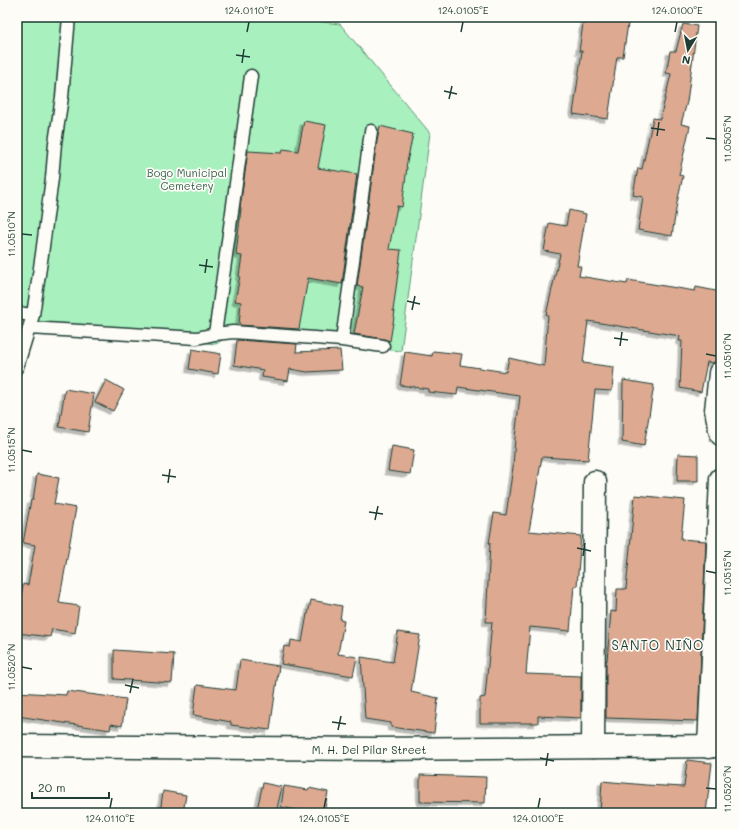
<svg xmlns="http://www.w3.org/2000/svg" width="738" height="830" viewBox="0 0 738 830" font-family="Mali,sans-serif">
  <style>
    .green { fill: #a8f0be; stroke: #649679 }
    .building { fill: #dda991; stroke: #1f3d34; filter: url(#shadow) }
    .lines { fill: none; stroke-linecap: round; stroke-linejoin: round }
    .service-casing { stroke: #1f3d34; stroke-width: 15 }
    .minor-casing { stroke: #1f3d34; stroke-width: 25 }
    .tertiary-casing { stroke: #1f3d34; stroke-width: 25 }
    .service { stroke: #fdfcf7; stroke-width: 12 }
    .minor { stroke: #fdfcf7; stroke-width: 22 }
    .tertiary { stroke: #fdfcf7; stroke-width: 22 }
    .ticks { fill: none; stroke: #1f3d34; stroke-width: 1.5 }
    .labels { text-anchor: middle; dominant-baseline: central; stroke-width: 3.5; stroke-linejoin: round; paint-order: stroke }
    .park-label { font-size: 11px; fill: #3a6150; stroke: #fdfcf7 }
    .street-label { font-size: 11px; fill: #1f3d34; stroke: #fdfcf7 }
    .quarter-label { font-size: 13px; letter-spacing: 1px; fill: #1f3d34; stroke: #fdfcf7 }
    .neatline { fill: none; stroke: #1f3d34; stroke-width: 1.5 }
    .ticks-label { font-size: 10px; text-anchor: middle; fill: #1f3d34 }
  </style>
  <defs>
    <filter id="shadow"><feDropShadow dx="-3.5" dy="3.5" stdDeviation="0" flood-color="#0004"/></filter>
  </defs>
  <rect width="100%" height="100%" fill="#fdfcf7"/>
  <filter id="ink" filterUnits="userSpaceOnUse"><feTurbulence type="fractalNoise" baseFrequency=".025" numOctaves="2"/><feDisplacementMap in="SourceGraphic" scale="8" xChannelSelector="R" yChannelSelector="G"/><feConvolveMatrix kernelMatrix="1 2 1 2 8 2 1 2 1" color-interpolation-filters="sRGB"/></filter>
  <g filter="url(#ink)">
    <path class="green" d="M17,17H283L340,24L430,133L401,351L232,334L216,344L39,324L23,308L17,307Z"/>
    <path class="building" d="M584,17H629L623,57H617L608,119L573,114L582,51H579Z
      M683,24L697,26L687,102L681,124L690,126L679,175L683,176L677,203L672,236L638,230L643,197L633,195L638,168L642,169L653,118L660,119L671,74L666,73L670,51H676Z
      M304,121L326,125L318,168L357,174L342,284L308,278L299,329L239,325L241,302L235,301L240,276H239L242,256L236,255L241,208L240,207L248,151L282,153L283,149L298,151Z
      M380,126L413,134L406,167H407L402,207L397,206L389,249L401,250L393,311H395L390,341L384,339L354,334L363,287L357,286L377,141Z
      M569,210L586,214L577,266H581L579,276L627,284L628,280L695,291L696,287L721,292V361H715L713,363L707,362L701,392L680,388L682,341H679L680,336L588,321L583,363L614,367L612,391L595,390L588,460L542,457L529,531L581,536L577,586H574L570,631L530,627L526,674L581,676V718L538,716V723H480V698L485,697L492,622H486L490,543H489L494,513L506,515L513,467L515,438L520,396L458,387L457,395L428,392V389L400,385L405,352L432,356L433,351L462,354L460,365L506,372L509,358L544,366L548,315H546L560,254L544,251L549,223L566,226Z
      M237,340L297,344L296,352L340,350L342,370L307,372L290,369L288,381L262,377L263,370L234,365Z
      M192,349L221,354L218,374L189,369Z
      M106,380L124,390L113,411L95,402Z
      M623,380L654,385L644,446L622,442Z
      M65,389L94,394L88,432L59,427Z
      M392,446L414,450L410,474L388,471Z
      M678,454L698,455V481H677Z
      M37,474L59,478L54,504L76,508L59,603L79,606L75,633L52,629L50,637L17,633V627L23,584L28,585L35,545L23,543L31,500H33Z
      M635,495L685,500L681,539L706,541L698,721L606,718V661H607L611,611L616,612L617,589H626Z
      M311,600L342,606L340,620L344,621L338,654L357,657L353,676L281,664L284,646L290,647L291,640L302,642L307,614H308Z
      M398,632L420,635L411,692L438,698L434,733L391,727V723L365,719L361,657L393,662Z
      M114,650L174,654L172,683L114,679Z
      M240,660L279,666L270,730L231,725V722L193,715L197,685L236,690Z
      M67,691L126,699L122,726L111,724L110,730L17,716V692L66,695Z
      M687,760L712,763L706,813L677,811V813H600L602,781L646,785L684,787Z
      M420,775L486,777L485,803L420,802Z
      M263,783L282,787L276,813L257,809Z
      M284,786L308,790L309,788L328,792L324,813H313L281,807Z
      M163,791L186,795L183,813H160Z"/>
    <g class="lines">
      <g class="service-casing">
        <path id="service" d="M17,313L33,315
          M29,328L197,338L215,334L233,332L342,340L383,346
          M215,334L251,76
          M342,340L371,131
          M17,367L33,315L42,254L52,178L55,143L62,97L69,17"/>
      </g>
      <g class="minor-casing">
        <path id="minor" d="M720,373L716,410L721,434
          M593,747L595,482
          M709,747L721,479"/>
      </g>
      <g class="tertiary-casing">
        <path id="tertiary" d="M17,746L375,749L721,746"/>
      </g>
      <use href="#service" class="service"/>
      <use href="#minor" class="minor"/>
      <use href="#tertiary" class="tertiary"/>
    </g>
  </g>
  <path class="ticks" d="M247,32L249,22M461,32L463,22M675,32L677,22M236,55L250,57M242,63L244,49M444,91L457,94M449,99L452,86M651,128L665,130M657,136L659,122M706,138L716,139M22,234L32,235M199,265L213,267M205,273L207,259M407,301L420,304M412,310L415,296M614,338L628,340M620,346L622,332M706,354L716,356M22,450L32,452M162,475L176,477M168,483L170,469M369,512L383,514M375,520L378,506M577,548L591,551M583,556L585,543M706,571L716,573M22,667L32,669M125,685L139,688M130,693L133,679M332,722L346,724M338,730L341,716M540,758L554,761M546,766L548,753M706,788L716,789M110,808L112,798M324,808L326,798M538,808L540,798"/>
  <g class="labels">
    <g class="park-label">
      <text x="187" y="172">Bogo Municipal<tspan x="187" dy="13">Cemetery</tspan></text>
    </g>
    <g class="street-label">
      <text x="369" y="749">M. H. Del Pilar Street</text>
    </g>
    <g class="quarter-label">
      <text x="658" y="644">SANTO NIÑO</text>
    </g>
  </g>
  <rect width="738" height="830" fill="none" stroke="#fdfcf7" stroke-width="44"/>
  <g transform="translate(688 50) rotate(190)" stroke="#fdfcf7" stroke-width="3" paint-order="stroke">
  <path d="M0-3L7 15L0 10L-7 15Z" fill="#1f3d34"/>
  <text y="-6" font-size="11" font-weight="bold" text-anchor="middle" fill="#1f3d34">N</text>
  </g>
  <path d="M32 792v6h77v-6" fill="none" stroke="#1f3d34" stroke-width="2"/>
  <text x="38" y="792" font-size="12" fill="#1f3d34" stroke="#fdfcf7" stroke-width="3" paint-order="stroke">20 m</text>
  <rect x="22" y="22" width="694" height="786" class="neatline"/>
  <g class="ticks-label">
    <text x="249" y="14">124.0110°E</text>
    <text x="463" y="14">124.0105°E</text>
    <text x="677" y="14">124.0100°E</text>
    <text transform="translate(727 139) rotate(-90)" y="4">11.0505°N</text>
    <text transform="translate(11 234) rotate(-90)" y="4">11.0510°N</text>
    <text transform="translate(727 356) rotate(-90)" y="4">11.0510°N</text>
    <text transform="translate(11 450) rotate(-90)" y="4">11.0515°N</text>
    <text transform="translate(727 573) rotate(-90)" y="4">11.0515°N</text>
    <text transform="translate(11 667) rotate(-90)" y="4">11.0520°N</text>
    <text transform="translate(727 789) rotate(-90)" y="4">11.0520°N</text>
    <text x="110" y="822">124.0110°E</text>
    <text x="324" y="822">124.0105°E</text>
    <text x="538" y="822">124.0100°E</text>
  </g>
</svg>
